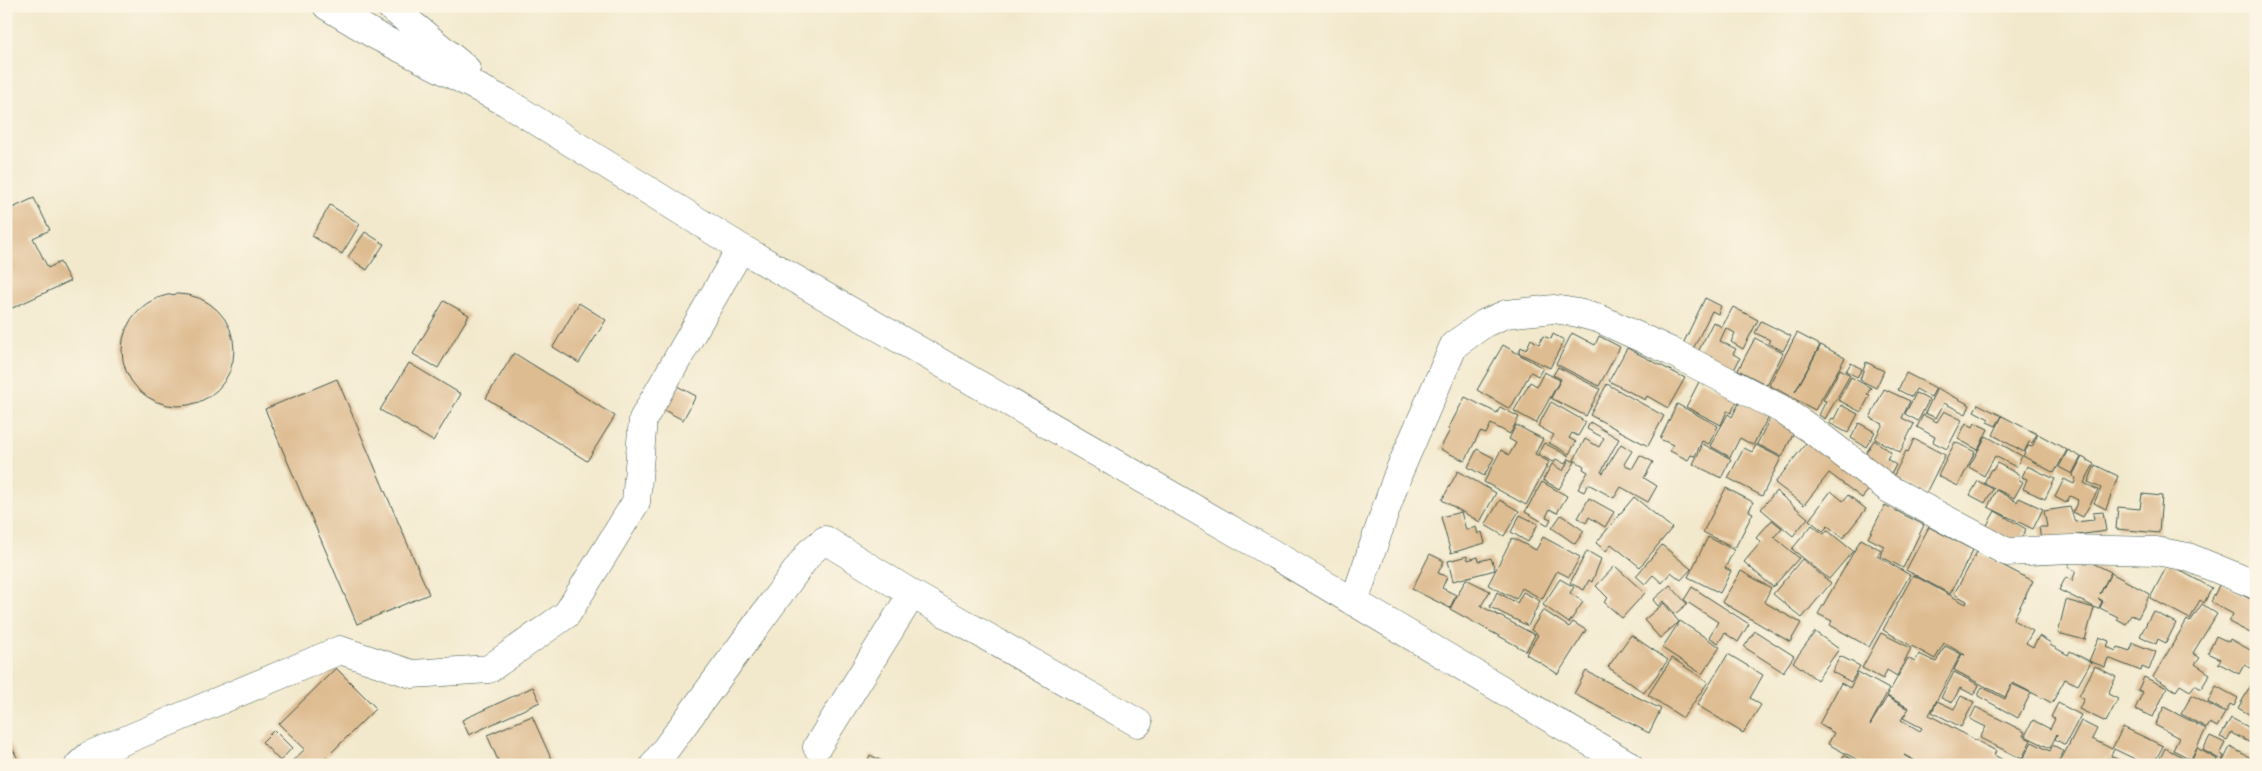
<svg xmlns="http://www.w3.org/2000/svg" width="2262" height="771" viewBox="0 0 2262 771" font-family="Vollkorn,serif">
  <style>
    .building { fill: #debc91 }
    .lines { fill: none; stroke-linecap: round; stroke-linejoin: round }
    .minor-casing { stroke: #3f574b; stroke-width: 29 }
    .major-casing { stroke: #3f574b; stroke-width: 29 }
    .minor { stroke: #fff; stroke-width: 28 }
    .major { stroke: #fff; stroke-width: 28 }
  </style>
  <rect width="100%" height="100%" fill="#fcf5e5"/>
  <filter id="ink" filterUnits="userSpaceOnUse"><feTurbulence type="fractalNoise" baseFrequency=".02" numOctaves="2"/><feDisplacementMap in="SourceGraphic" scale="10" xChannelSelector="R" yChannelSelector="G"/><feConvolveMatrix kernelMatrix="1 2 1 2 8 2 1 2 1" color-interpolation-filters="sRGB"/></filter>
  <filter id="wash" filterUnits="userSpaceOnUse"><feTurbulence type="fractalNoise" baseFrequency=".0096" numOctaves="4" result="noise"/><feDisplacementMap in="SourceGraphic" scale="20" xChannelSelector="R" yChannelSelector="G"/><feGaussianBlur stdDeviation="1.12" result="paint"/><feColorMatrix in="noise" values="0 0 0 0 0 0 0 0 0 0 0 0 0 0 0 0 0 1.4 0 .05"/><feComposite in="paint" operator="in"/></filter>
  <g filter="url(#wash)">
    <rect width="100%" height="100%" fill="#f2e9cd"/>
    <g id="blocks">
      <path class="building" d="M34,198L50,230L33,238L48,268L60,262L70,281L6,311V211Z
        M330,205L360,224L342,254L312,236Z
        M365,232L384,244L367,270L348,257Z
        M122 350a56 56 0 1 1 112 0a56 56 0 1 1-112 0Z
        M1705,298L1721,306L1718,314L1712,311L1692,351L1682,346Z
        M444,301L469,315L438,368L413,354Z
        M579,303L606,320L579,363L553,347Z
        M1733,307L1758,320L1743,349L1731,342L1735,333L1726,328L1720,341L1736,349L1733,354L1740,358L1734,370L1698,352L1713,322L1722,327Z
        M1761,321L1791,336L1783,351L1768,343L1770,340L1755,333Z
        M1572,333L1595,345L1599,336L1620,347L1599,386L1556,364Z
        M1797,333L1820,345L1795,392L1821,345L1845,358L1815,410L1769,385Z
        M1553,334L1564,340L1550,368L1519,353L1521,347L1526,350L1531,339L1539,344L1543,336L1551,339Z
        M1755,338L1783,353L1767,385L1738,370Z
        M1503,345L1543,368L1538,376L1531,372L1510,409L1477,390Z
        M1627,348L1685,378L1668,408L1647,396L1645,400L1609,381Z
        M514,353L615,416L587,461L486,398Z
        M1866,362L1884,371L1876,388L1860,380Z
        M409,363L461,394L433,441L380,410Z
        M1851,363L1862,369L1857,377L1846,371Z
        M1558,367L1600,389L1586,416L1551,398L1561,379L1553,375Z
        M1840,369L1850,375L1825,419L1819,415L1826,401L1823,400Z
        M1544,372L1560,380L1536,423L1514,411L1530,382L1537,386Z
        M1906,373L1936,388L1931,397L1916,389L1912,397L1898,390Z
        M1851,377L1871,388L1867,394L1870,395L1861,412L1838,400Z
        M337,379L429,594L357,624L265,409Z
        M1700,380L1738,399L1731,413L1727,411L1721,425L1686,407Z
        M1607,384L1664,416L1648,446L1590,415Z
        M677,386L696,396L683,420L664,410Z
        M1937,388L1970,405L1966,414L1944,403L1936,418L1925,413Z
        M1884,389L1910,401L1902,418L1914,424L1900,452L1875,439L1883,424L1870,418Z
        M1916,393L1929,400L1918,421L1905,414Z
        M1465,397L1497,413L1500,407L1519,417L1510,434L1491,424L1486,434L1480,432L1465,461L1440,449L1450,430L1448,429Z
        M1740,401L1769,416L1753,445L1740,438L1730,457L1710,446L1728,414L1732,417Z
        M1551,402L1586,422L1578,436L1572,433L1569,438L1576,442L1569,454L1549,443L1554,435L1538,426Z
        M1677,404L1718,426L1709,444L1702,441L1695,456L1691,455L1688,460L1670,451L1673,445L1660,439Z
        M1978,404L2002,416L1996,426L1987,422L1989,419L1974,411Z
        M1841,405L1858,414L1848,433L1829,423L1832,418L1834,419Z
        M1944,411L1962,420L1947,449L1933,442L1935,437L1917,427L1923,415L1937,422Z
        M2002,416L2037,434L2032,443L2029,442L2024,452L1993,435Z
        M1770,418L1795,430L1782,457L1757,444Z
        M1590,422L1619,439L1601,472L1603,473L1621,444L1632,451L1624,464L1632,469L1640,455L1653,462L1644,478L1657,486L1648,502L1621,487L1614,498L1588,484L1584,492L1578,489L1588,472L1583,469L1584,466L1574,460L1585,439L1599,447L1604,438L1587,429Z
        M1859,423L1875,432L1866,447L1851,438Z
        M1966,423L1973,427L1975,423L1988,429L1978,450L1958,439Z
        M1516,425L1543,439L1535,454L1549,462L1526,505L1484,482L1501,450L1509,455L1516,443L1509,439Z
        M1813,434L1875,482L1862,498L1829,473L1804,505L1775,483Z
        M2038,434L2067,450L2054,473L2023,456L2028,446L2032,447Z
        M1986,436L2022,456L2016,467L1995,456L1984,476L1969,467Z
        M1914,439L1945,455L1926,493L1893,477L1906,451L1908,452Z
        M1874,440L1891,452L1887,459L1896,465L1890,476L1862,460Z
        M1955,442L1975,452L1958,486L1938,476Z
        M1544,443L1569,456L1565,464L1556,459L1554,463L1538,454Z
        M1703,444L1731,459L1721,478L1693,464Z
        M1756,445L1781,458L1762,496L1728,478L1744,448L1752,452Z
        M1477,449L1494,458L1484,476L1468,467Z
        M2068,450L2081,457L2072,474L2059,467Z
        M2082,457L2094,464L2084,483L2098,490L2083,517L2073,512L2078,500L2070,496L2066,503L2055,497L2064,479L2074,484L2076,478L2072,476Z
        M1569,459L1575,462L1559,489L1543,480L1552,464L1563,471Z
        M1997,463L2020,475L2018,479L2023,482L2014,498L1984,483L1991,469L1993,470Z
        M2095,465L2118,476L2106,509L2094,503L2101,488L2088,482Z
        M2027,466L2055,479L2045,499L2023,489L2027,479L2022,477Z
        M1458,471L1496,493L1480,522L1442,500Z
        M1978,481L1993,489L1985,503L1970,495Z
        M1542,482L1567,496L1557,513L1550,509L1546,517L1551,519L1548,525L1525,512Z
        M1726,488L1753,502L1749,511L1753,513L1735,548L1703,532Z
        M1996,490L2017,502L2019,498L2043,509L2033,529L1988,507Z
        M1776,491L1808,518L1793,536L1761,509Z
        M1831,491L1843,501L1848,495L1866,509L1843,538L1828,526L1823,531L1809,520Z
        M2142,494L2162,496L2159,533L2116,529L2118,507L2140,509Z
        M1634,497L1672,528L1640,567L1611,544L1606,551L1596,543Z
        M1589,498L1614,512L1605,527L1589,517L1586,523L1578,518Z
        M1500,500L1519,511L1504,536L1485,525Z
        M1885,505L1924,525L1903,568L1880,556L1884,546L1868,538Z
        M2070,507L2075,522L2094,520L2093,513L2103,512L2106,531L2041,540L2039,527H2047L2044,511Z
        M1995,511L2026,529L2018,544L1986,527Z
        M1461,512L1466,530L1476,527L1478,534L1482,532L1485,543L1451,553L1441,517Z
        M1520,515L1538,524L1528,542L1511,532Z
        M1561,515L1584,531L1575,544L1552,528Z
        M1772,520L1782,528L1774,537L1799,558L1773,587L1744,562L1761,542L1756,538Z
        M1812,525L1824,534L1827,530L1853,551L1829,579L1792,549Z
        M1929,527L1973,550L1950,594L1906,570Z
        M1543,537L1580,557L1569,577L1557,571L1542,599L1522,588L1516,599L1488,585L1512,538L1536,550Z
        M1708,537L1734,550L1725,568L1731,571L1720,593L1688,577Z
        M1861,539L1881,550L1877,556L1910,575L1869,647L1830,625L1832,621L1818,614Z
        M1662,545L1691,569L1681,580L1671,572L1662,583L1653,575L1645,584L1636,576Z
        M1587,551L1601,559L1592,582L1589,580L1584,590L1570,583Z
        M1977,552L2033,581L2013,620L2033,631L2026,643L2033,647L2039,636L2051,643L2050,645L2068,655L2070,651L2091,662L2078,685L2065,679L2052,703L2013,683L2005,697L1954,670L1962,654L1965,655L1944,643L1935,659L1883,630L1913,575L1966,604L1967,601L1954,594Z
        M1430,554L1444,561L1438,573L1447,577L1442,588L1456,595L1450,608L1412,589Z
        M2074,554L2111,572L2100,594L2111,573L2150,594L2138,618L2131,615L2126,624L2117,619L2118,617L2100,608L2103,601L2098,598L2102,602L2098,609L2059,590L2066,577L2072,581L2076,571L2068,567Z
        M1467,556L1468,560L1478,557L1479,561L1491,558L1495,570L1453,581L1448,561Z
        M1802,559L1831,583L1802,618L1773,594Z
        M2168,564L2212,588L2204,603L2200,600L2190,619L2150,598Z
        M1615,566L1645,593L1622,618L1604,602L1608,598L1596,586Z
        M1741,571L1771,588L1764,602L1801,623L1790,642L1722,602Z
        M1466,579L1490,591L1481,606L1535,635L1526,651L1450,609Z
        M1560,579L1574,587L1570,593L1583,602L1569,623L1543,605Z
        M2220,583L2256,602V636L2229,622L2233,614L2211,602Z
        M1670,585L1687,604L1675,614L1664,601L1658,606L1653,600Z
        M1692,587L1749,624L1738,642L1725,633L1718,643L1709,637L1718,622L1684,600Z
        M1497,592L1517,603L1523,592L1540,601L1528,626L1490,607Z
        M2066,600L2094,608L2085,640L2058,633Z
        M1664,603L1679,622L1660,638L1644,620Z
        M2202,604L2217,614L2193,653L2200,658L2195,664L2210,674L2201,689L2195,685L2190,691L2180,685L2176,691L2153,677L2187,620L2190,622Z
        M1543,610L1569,627L1573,622L1586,630L1558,674L1526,654L1538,635L1531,630Z
        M2153,611L2176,623L2166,643L2158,639L2156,644L2140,636Z
        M1680,621L1720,647L1702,674L1662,648Z
        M1755,631L1794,656L1783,672L1744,647Z
        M1815,632L1839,649L1817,680L1793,662Z
        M1881,633L1911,648L1897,676L1887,670L1883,679L1862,668Z
        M1631,635L1668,660L1644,693L1608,667Z
        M2216,636L2229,642L2230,639L2256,653V671L2244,665L2239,674L2218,663L2221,659L2208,653Z
        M2099,637L2109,641L2107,647L2116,651L2118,647L2130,651L2133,643L2156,652L2149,670L2142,667L2141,671L2108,658L2105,667L2089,661Z
        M1945,646L1961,654L1929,715L1996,751L1994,755L2007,762L2006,765H1923L1904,755L1920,765H1867L1828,744L1834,733L1819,724L1841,683L1850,688L1858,672L1889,689L1870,725L1887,697L1908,709L1901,720L1920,731L1922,728L1903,718L1909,708L1887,696L1908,658L1915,662L1919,654L1936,662Z
        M1728,654L1763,675L1750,698L1761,705L1743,733L1697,705Z
        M1840,656L1860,666L1851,682L1832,672Z
        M1672,658L1708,682L1683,718L1648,695Z
        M2095,666L2116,677L2108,694L2118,699L2106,722L2079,709L2084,699L2079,696Z
        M336,668L376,708L319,765H288L305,749L279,724Z
        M1586,671L1661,709L1649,733L1574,694Z
        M1954,672L1979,685L1974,695L1960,688L1952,703L1941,698Z
        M2144,677L2167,688L2153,717L2135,709L2143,692L2138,690Z
        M2256,677V718L2238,708Z
        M2012,684L2031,693L2018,718L1978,696L1982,687L2005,699Z
        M2216,686L2238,698L2234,706L2230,704L2226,712L2208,702Z
        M533,687L540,702L469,735L462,720Z
        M2192,695L2225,713L2217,727L2210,723L2207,728L2181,714Z
        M1961,696L1974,702L1961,727L1932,712L1937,701L1954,709Z
        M2058,703L2081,715L2065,745L2055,739L2057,734L2050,748L2025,736L2033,720L2050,729L2055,719L2051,717Z
        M1976,707L2025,732L2023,736L2031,740L2022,759L1980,738L1986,727L1970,719Z
        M2164,707L2206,729L2191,759L2173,750L2179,738L2155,725Z
        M532,716L554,765H500L487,735Z
        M2231,718L2256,731L2251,743L2231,733L2227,740L2220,737Z
        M2081,721L2097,729L2092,739L2112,749L2123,727L2163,746L2153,765H2140L2141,762L2114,749L2111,756L2124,763L2123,765H2108L2110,760L2106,758L2103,765H2066L2060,762Z
        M274,730L292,748L280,761L262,742Z
        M6,736L21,765H6Z
        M2210,736L2225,743L2220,753L2224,756L2222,761H2223L2230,747L2251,758L2247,765H2216L2219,759L2203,750Z
        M2032,742L2050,751L2053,745L2064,751L2057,765H2031L2022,761Z
        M2165,748L2186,759L2183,765H2157Z
        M2197,748L2217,759L2215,765H2198L2191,761Z
        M870,755L882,761L880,765H866Z
        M1844,755L1862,765H1839Z"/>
    </g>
  </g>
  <g filter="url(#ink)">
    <use href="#blocks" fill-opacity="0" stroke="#3f574b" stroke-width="1"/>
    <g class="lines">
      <g class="minor-casing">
        <path id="minor" d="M1354,602L1398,474L1454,345L1485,323L1506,314L1554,309L1578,313L1600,319L1670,351L1781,409L1812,430L1889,489L2007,552L2071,549L2156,551L2188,557L2256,585
          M817,747L912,594
          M79,765L90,755L340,650L412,674L489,669L567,614L636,502L643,419L741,248
          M654,765L810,552L825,540L912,594L1138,723"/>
      </g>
      <g class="major-casing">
        <path id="major" d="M327,6L375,35L506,102L741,248L1263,548L1629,765
          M390,6L466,69"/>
      </g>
      <use href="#minor" class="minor"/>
      <use href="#major" class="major"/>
    </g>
  </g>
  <rect width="2262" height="771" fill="none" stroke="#fcf5e5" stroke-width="25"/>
</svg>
